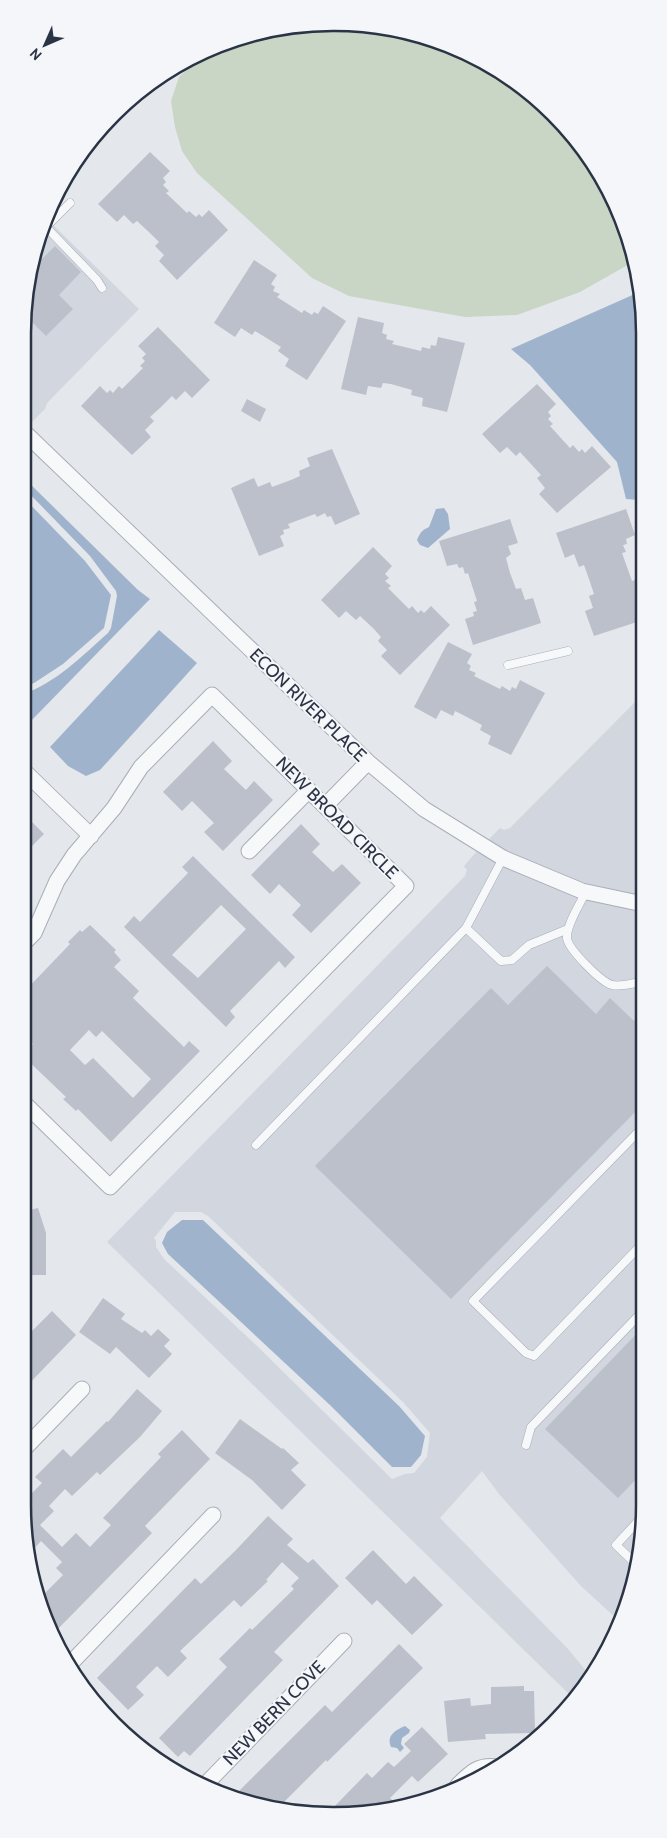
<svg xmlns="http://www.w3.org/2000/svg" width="667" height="1838" viewBox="0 0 667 1838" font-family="Cabin,sans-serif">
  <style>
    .built { fill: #d2d6de; fill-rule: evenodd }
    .green { fill: #c9d6c5 }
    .water { fill: #9fb4cc }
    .building { fill: #bbc0ca; fill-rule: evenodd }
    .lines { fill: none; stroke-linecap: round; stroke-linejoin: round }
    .lane-casing { stroke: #a9aeb7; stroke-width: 9 }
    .street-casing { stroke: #a9aeb7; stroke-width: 17 }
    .lane { stroke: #f7f8fa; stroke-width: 8 }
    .street { stroke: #f7f8fa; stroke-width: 15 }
    .labels { text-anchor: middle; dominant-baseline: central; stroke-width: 4; stroke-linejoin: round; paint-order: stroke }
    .street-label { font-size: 18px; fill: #2b3445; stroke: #f4f6f9 }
    .rim { fill: none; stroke: #2b3445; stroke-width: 2.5 }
  </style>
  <rect width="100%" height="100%" fill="#e4e7ec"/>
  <path class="built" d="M49,221L139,309L47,403L45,409L29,425L23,418L22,334L33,253Z
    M643,694V896L585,883L507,851L488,840L500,828L504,830L510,828Z
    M477,851L499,864L579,898L643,911L644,1504L634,1585L618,1620L581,1586L499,1494L482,1471L440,1518L568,1649L592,1678L572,1697L107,1242L465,876L467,870L464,866ZM175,1212H201L208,1216L403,1402L430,1433L427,1457L414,1473L405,1474L392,1479L257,1346L164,1259L156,1247V1241L154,1238Z"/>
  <path class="green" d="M293,25L414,33L489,64L567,128L613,196L633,262L580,292L517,315L465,317L349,296L312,278L197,173L182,151L175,127L171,101L179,77L199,57Z"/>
  <path class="water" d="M637,293H642V497L640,500L626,499L617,462L530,365L511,349Z
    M22,476L138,590L150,599L27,725L23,721V694C56,683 82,656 108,633L111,628L117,596L116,591L90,556L23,487Z
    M23,497L85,561L111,595L104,628L63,664L34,683L23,688Z
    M444,508L448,514L450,529L428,548L420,545L417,540C420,533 422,530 429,527L436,509Z
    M159,630L197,663L100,770L86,776L68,766L50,747Z
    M182,1220H203L399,1406L425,1436L421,1455L411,1467H392L331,1406L168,1254L162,1243L167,1232Z
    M405,1726L410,1730L409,1733L402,1738L401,1744L404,1748L400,1752L397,1748L391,1747C386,1736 395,1730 405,1726Z"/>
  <path class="building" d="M150,152L170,171L163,178L166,182L163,185L169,191L166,193L187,213L189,211L196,217L199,214L202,217L209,210L228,230L177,280L159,261L164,255L155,246L159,242L151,234L137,221L133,224L124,215L117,222L98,204Z
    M55,246L81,272L59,295L73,309L46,336L25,315L31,270Z
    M254,260L277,275L271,284L275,287L273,291L280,294L277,297L302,313L304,310L312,315L314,312L318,314L323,306L346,321L307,380L285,366L289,359L278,351L281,347L265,337L255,331L252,335L241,328L235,337L214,323Z
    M358,317L384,323L382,333L387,335L386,339L394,341L392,344L421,351L422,347L430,349L431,345L436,346L438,337L465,343L447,412L422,406L423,398L411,395L412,390L391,384L383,383L381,388L368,386L366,395L341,389Z
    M158,327L210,380L192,398L185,391L176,400L172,396L161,407L150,417L154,421L145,430L151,437L132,455L81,406L100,386L107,393L110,390L113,393L119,386L122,389L143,368L140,366L145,361L142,358L146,354L138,346Z
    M537,384L556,404L548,412L551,416L548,419L553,424L550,426L570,448L573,445L579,452L582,449L585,453L592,446L611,467L557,513L539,494L545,488L537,478L541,475L520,452L516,456L507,447L500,453L482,434Z
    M247,399L266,409L260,422L241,411Z
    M332,449L360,514L335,525L331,516L327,517L325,513L317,517L315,514L288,524L290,528L283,530L284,534L280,536L284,546L259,556L231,488L254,478L258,487L270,482L272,487L291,480L300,476L299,471L310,466L307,458Z
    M626,509L635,535L626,539L627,544L623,545L626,552L622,553L632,581L635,580L638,588L642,587L643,620L594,636L585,611L593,608L589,596L594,594L590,582L584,565L579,567L574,554L565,558L556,533Z
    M510,519L518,543L508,546L511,554L506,558L510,573L516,589L521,588L525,600L533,598L541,623L473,645L465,619L474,616L473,612L477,611L474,602L477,601L468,573L465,574L463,567L459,568L457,564L447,566L439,541Z
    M373,547L392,566L385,574L389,578L385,581L391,586L388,588L409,609L412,606L418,613L421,610L424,613L431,606L450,625L400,675L381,656L387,650L378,641L381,637L374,629L360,616L356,620L346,611L339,618L321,600Z
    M448,642L472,654L467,663L471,666L469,670L476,673L474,676L500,689L502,686L510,691L512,687L516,689L520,680L545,693L511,755L488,744L491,736L480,730L482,725L463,715L455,711L453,716L441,710L436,719L414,707Z
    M213,741L232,761L224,769L246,790L254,781L273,800L223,851L204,832L214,823L192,801L182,811L163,792Z
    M22,812L44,834L22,856Z
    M301,824L320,844L312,852L333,872L342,864L361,883L311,933L292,915L301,905L279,884L270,894L251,875Z
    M193,856L295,957L285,968L279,961L230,1011L235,1017L226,1027L124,927L134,916L140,922L188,873L182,867ZM221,905L246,929L198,978L172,955Z
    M90,925L116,950L114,952L121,960L114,967L139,991L133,998L184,1047L189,1041L200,1051L111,1142L78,1109L76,1111L63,1099L66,1097L22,1055L33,1044L22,1033V994L70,944L68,942L80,930L82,932ZM89,1030L96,1037L102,1031L151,1079L133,1098L93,1058L85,1065L70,1050Z
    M547,966L596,1014L610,998L634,1021L643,1011L644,1103L451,1299L315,1166L491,988L508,1005Z
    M38,1208L46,1233V1275H22V1212Z
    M103,1298L125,1314L121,1319L142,1333L145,1330L151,1336L158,1329L170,1340L164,1346L172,1354L149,1378L116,1347L110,1354L79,1332Z
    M52,1311L76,1335L22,1391V1347L31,1338L28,1335Z
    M644,1326V1471L618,1498L545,1429Z
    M137,1389L162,1411L140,1437L100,1475L97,1472L72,1496L65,1489L49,1506L54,1511L40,1525L62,1547L76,1533L90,1547L111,1525L103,1518L161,1457L158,1454L182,1430L210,1459L145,1526L152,1533L53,1634L46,1623L41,1597L63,1575L56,1568L62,1562L41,1541L32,1551L22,1503L42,1483L35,1477L63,1449L71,1457L107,1421L108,1422Z
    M240,1419L282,1449L283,1448L299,1463L291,1470L306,1485L282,1510L252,1480L215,1453Z
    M268,1516L293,1539L287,1545L308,1563L313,1559L339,1586L274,1652L283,1660L190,1756L184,1751L178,1757L159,1738L227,1667L219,1659L250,1628L252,1630L294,1589L291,1586L299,1578L282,1562L266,1580L268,1581L241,1607L234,1600L180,1651L187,1658L168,1677L157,1666L136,1687L144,1695L128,1710L97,1678L195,1578L201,1584L236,1550Z
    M373,1550L406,1584L414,1576L443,1605L412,1635L377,1600L372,1605L345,1578Z
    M399,1644L423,1668L327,1762L326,1760L284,1802L295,1813L235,1795L325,1705L332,1712Z
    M524,1686V1691H534L535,1733L485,1734L486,1739L448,1742L444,1701L470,1698L471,1706L491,1704V1687Z
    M422,1727L448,1754L418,1782L412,1776L390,1798L399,1806L331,1810L367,1773L372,1778L388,1762L394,1767L411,1751L404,1744Z"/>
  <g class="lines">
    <g class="lane-casing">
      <path id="lane" d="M46,227L97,280L102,288
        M46,227L70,203
        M508,665L568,651
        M586,891C581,903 566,925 567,938C568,949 601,982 612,985C622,987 634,983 643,981
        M466,928L501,961L512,960L529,945L568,929
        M644,1126L473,1301L526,1353L534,1356L644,1242
        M256,1145L466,928L503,858
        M526,1445L531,1427L644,1310
        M637,1565L616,1545L643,1516"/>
    </g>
    <g class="street-casing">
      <path id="street" d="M22,430L368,762L424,809L503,858L582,891L643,904
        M22,769L91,836
        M325,806L368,762
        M249,851L309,790
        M22,945L34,933L57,881L74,855L114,808L141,767L212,695L406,886L110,1187L22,1101
        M22,1451L82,1389
        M71,1663L213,1515
        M458,1785C471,1772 479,1764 498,1767
        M204,1786L344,1641"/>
    </g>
    <use href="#lane" class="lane"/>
    <use href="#street" class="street"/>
  </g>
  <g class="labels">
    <g class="street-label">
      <text transform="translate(308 705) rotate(44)">ECON RIVER PLACE</text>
      <text transform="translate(337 818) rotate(45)">NEW BROAD CIRCLE</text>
      <text transform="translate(274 1713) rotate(-46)">NEW BERN COVE</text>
    </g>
  </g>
  <path d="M0 0H667V1838H0ZM333 31H334A302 302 0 0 1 636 333V1505A302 302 0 0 1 334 1807H333A302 302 0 0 1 31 1505V333A302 302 0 0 1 333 31Z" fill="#f4f6f9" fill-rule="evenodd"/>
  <path class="rim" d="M333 31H334A302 302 0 0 1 636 333V1505A302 302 0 0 1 334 1807H333A302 302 0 0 1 31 1505V333A302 302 0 0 1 333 31Z"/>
  <g transform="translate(45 45) rotate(225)" stroke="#f4f6f9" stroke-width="4" paint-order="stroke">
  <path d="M0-4L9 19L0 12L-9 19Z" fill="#2b3445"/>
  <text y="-8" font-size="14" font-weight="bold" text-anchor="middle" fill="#2b3445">N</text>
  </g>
</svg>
